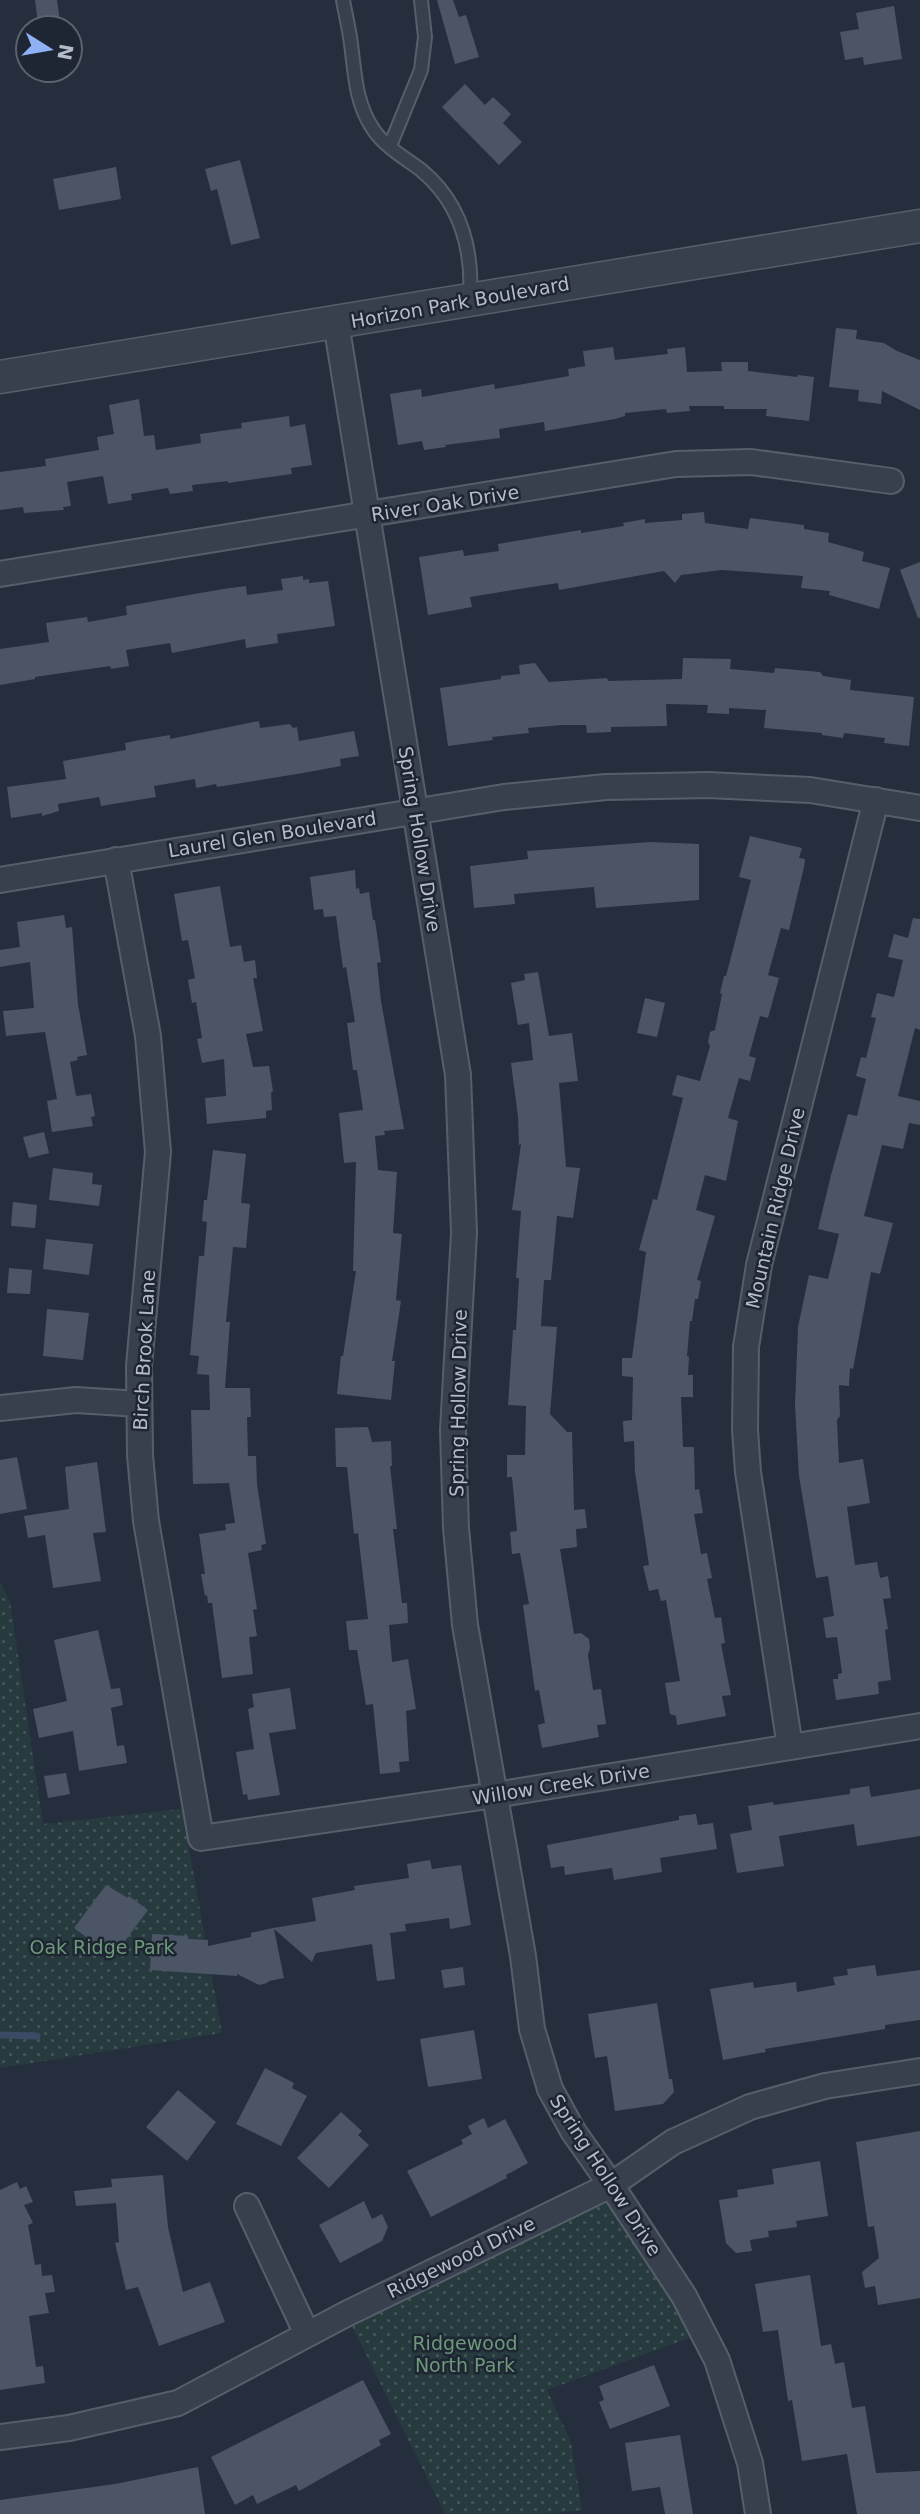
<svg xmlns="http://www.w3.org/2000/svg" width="920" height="2514" viewBox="0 0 920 2514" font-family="'DejaVu Sans',sans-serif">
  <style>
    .grass { fill: url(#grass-dots) }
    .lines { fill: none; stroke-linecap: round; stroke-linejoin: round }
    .stream { stroke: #3b4b66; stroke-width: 7 }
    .building { fill: #4b5566 }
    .service-casing { stroke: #575e6b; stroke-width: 16 }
    .minor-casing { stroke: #575e6b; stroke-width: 28 }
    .tertiary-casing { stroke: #575e6b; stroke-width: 35 }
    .service { stroke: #39404d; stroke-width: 12 }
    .minor { stroke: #39404d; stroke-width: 24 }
    .tertiary { stroke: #39404d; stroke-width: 32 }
    .labels { text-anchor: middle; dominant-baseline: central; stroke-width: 5; stroke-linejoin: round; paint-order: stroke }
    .street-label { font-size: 19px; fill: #b5bbc8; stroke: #1e2533 }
    .park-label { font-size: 19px; fill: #6d9979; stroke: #1e2533 }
  </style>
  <defs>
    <pattern id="grass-dots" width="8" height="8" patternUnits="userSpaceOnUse" patternTransform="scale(1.75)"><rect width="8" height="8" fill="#273a3e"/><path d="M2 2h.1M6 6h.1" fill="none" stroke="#445558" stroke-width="1.8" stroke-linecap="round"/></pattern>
  </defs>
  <rect width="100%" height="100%" fill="#252e3d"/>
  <path class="grass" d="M0,1582L10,1601L43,1824L182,1809L222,2033L0,2068Z
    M611,2185L703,2333L547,2390L571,2442L582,2510L545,2514H445L346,2314Z"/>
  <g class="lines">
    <path class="stream" d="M0,2035L37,2036"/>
  </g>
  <path class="building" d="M35,0H57L60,21L38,23Z
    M437,0H453L459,17L466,15L479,57L455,64Z
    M894,6L902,59L864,65L863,57L845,60L840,32L859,29L856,13Z
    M465,84L485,105L493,97L511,114L503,123L522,142L499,165L442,107Z
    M240,160L260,238L231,245L217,189L211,191L205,169Z
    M116,167L121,199L59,210L53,179Z
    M836,328L857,330L856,339L884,343L897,351L920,360V410L882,391L881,404L858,401L859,390L829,387Z
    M613,347L615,360L668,354L667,349L685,347L687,372L722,371L721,362H748V371L797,377L798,375L814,377L809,421L766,416L767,409H724V406H689L690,411L667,413L666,409L625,413V416L615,419L545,431L544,422L499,429L500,438L445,445L446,447L424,450L422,441L398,445L390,394L421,389L422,397L494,384L495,389L569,376L568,369L585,366L583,351Z
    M139,399L144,436L154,435L156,450L201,443L200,434L242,428L241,423L289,416L290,427L305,424L312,465L291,468L292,474L228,483V481L192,485L193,491L170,494L168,488L131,494L132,500L108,504L103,476L67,482L71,506L63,507L64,510L24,513L23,507L0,510V472L46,466L45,459L99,450L97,437L114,434L109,405Z
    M704,512L705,523L748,529L750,518L804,525V529L829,533L828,542L864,552L862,561L890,568L879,609L829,595L830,591L801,588L803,576L722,570L681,575L675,583L664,571L559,590L558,583L519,589L470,597L472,607L428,615L419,557L463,550L464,556L499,551L498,544L581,530V533L624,526L623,523L645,519V523L682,520V514Z
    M920,562V618H918L900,570Z
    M303,576V580L309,579V583L328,581L335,626L277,634L278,643L246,648L245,639L172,653L170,643L126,650L129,666L111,669L110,666L35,677V679L0,685V649L49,642L46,623L87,617L88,622L127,615L126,606L223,589L246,586L247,595L283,590L281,579Z
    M683,658L731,659L730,669L774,673L775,668L820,672L823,676L851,680L850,690L914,697L909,746L884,743L885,738L844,733L843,738L822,735V733L764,728L766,710L729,708V714L707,713L708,705L666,704L667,726L611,727V732L587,733L586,725H562L528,728L529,733L492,737L493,740L448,746L440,688L501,679V676L520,674L519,665L535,663L549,682L607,678L608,681L682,679Z
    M259,721L260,728L290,724L293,728L297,727L299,741L354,731L359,756L340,759L341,766L303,773L217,787L216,784L196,788L195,779L154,786L156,797L101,806L99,797L58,804L59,811L42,816V813L11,818L7,787L66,779L63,761L126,750L125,743L140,740L170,735V739Z
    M750,836L802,848L799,858L805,859L804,867L789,930L781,928L768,975L779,978L768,1018L760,1016L749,1056L756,1058L750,1081L739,1078L728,1118L738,1121L726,1181L705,1175L696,1210L715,1216L697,1280L701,1281L698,1299H695L692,1321H690L687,1356L689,1357L688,1375H693V1397H681L683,1447H694L695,1490L699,1489L703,1513L694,1514L701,1554L707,1553L712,1578L707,1579L715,1618L721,1617L725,1643L721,1644L731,1695L722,1696L726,1716L677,1725L676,1716L670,1714L665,1683L680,1681L666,1600L661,1601L658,1589L649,1591L643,1566L649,1565L635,1472L634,1441L624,1442L623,1421L632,1420L633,1377L622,1376V1358H632L646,1252L639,1250L653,1199L657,1200L683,1098L672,1095L677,1075L700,1081L710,1046L708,1042L710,1032L715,1030L722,994L720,993L724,976H726L751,880L739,877Z
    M650,842L699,844V900L596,908L594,887L514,894L515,904L474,908L470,866L528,859L527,851Z
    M355,870L356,889L359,888L360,894L369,892L373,920H375L381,962L377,963L381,1001L404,1129L384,1131L385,1135L375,1136L378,1170L397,1172L393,1233L402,1234L396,1300L401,1301L392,1361H395L391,1400L337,1394L341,1356H343L356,1271H353L356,1162L344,1163L339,1113L363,1110L357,1070H353L347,1023L355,1022L346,967L343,968L336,916L324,917L323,909L314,910L310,877Z
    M220,886L230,947L241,945L244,962L255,960L257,978H253L263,1031L246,1034L253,1067L269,1066L273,1091L271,1093L272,1110L266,1111V1118L207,1124L205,1098L226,1096L224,1059L202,1063L197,1039L202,1038L196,1002L192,1003L188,980L195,978L188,940L182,941L174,894Z
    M64,915L66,928L72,927L78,1004L87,1055L77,1057L78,1060L70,1062L76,1096L91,1094L95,1116L91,1117L93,1126L52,1132L47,1101L57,1099L45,1032L6,1036L3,1011L34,1008L30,962L0,967V950L20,947L17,922Z
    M913,918L920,919V1030L915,1028L898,1096L920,1101V1125L909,1123L903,1149L882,1145L864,1216L893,1223L880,1274L871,1272L853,1369L850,1368L849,1386L839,1385L840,1416L837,1420L839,1463L863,1459L870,1503L847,1507L855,1565L877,1562L880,1578L888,1576L891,1598L883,1599L888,1629L885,1630L891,1680L878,1682L879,1694L836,1700L833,1679H838V1674L842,1673L837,1637L826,1638L823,1618L834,1616L828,1576L816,1578L799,1476L795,1405L798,1327L809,1275L828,1279L839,1234L818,1229L831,1175L848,1114L857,1116L866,1079L856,1076L861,1057L866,1058L876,1018L871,1017L877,993L894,997L903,960L888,957L894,934L908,938Z
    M538,972L549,1036L572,1033L578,1081L559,1083L566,1167L580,1168L573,1218L557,1216L551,1280H544L541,1326L557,1327L550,1414L567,1432H572L574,1510L585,1509L587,1528L576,1529L577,1547L560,1549L574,1634L581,1633L589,1639L590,1648L588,1655L593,1690L601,1689L606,1724L597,1725L599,1737L542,1748L538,1725L545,1723L539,1690L535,1691L523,1605L529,1604L520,1553L512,1554L510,1532L517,1531L512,1477H507V1455H525L526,1406L508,1405L513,1330H516L519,1278H516L521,1211L512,1210L521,1144L519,1145L518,1117L511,1063L533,1060L529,1023L518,1025L511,983L525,980L524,974Z
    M645,998L665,1003L657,1037L637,1033Z
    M44,1132L49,1153L29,1158L23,1137Z
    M213,1150L246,1154L241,1203L250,1204L246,1248L233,1247L226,1322H230L225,1388H250L251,1417H247L248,1456H256L257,1484L266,1544L261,1545L262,1550L248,1553L257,1609L253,1610L257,1636L249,1637L253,1674L222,1678L212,1603H208L207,1595L205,1596L201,1574H205L199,1534L226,1530L225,1524L235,1523L229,1483L193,1484L191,1410H210L209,1375L197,1374L199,1356L190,1355L199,1256H204L207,1222L202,1221L204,1200H207Z
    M53,1168L93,1173L92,1184L102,1185L99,1206L49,1200Z
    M13,1202L37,1205L35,1228L11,1226Z
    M46,1239L93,1244L89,1275L43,1269Z
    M9,1268L32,1270L30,1294L7,1293Z
    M47,1309L89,1313L83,1360L43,1356Z
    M368,1427L372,1442L391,1441L392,1466H390L397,1529H393L402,1603H407L408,1623L389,1625L392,1662L408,1659L416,1709L406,1711L409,1761L399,1762L400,1772L380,1774L373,1704L366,1705L357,1650H349L346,1621L368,1619L358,1533L354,1534L347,1467H336L335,1428Z
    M17,1457L27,1509L0,1514V1460Z
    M97,1462L106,1532L93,1533L101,1581L53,1588L45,1535L28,1538L24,1516L69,1509L65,1467Z
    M98,1630L111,1689L120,1688L123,1705L111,1708L117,1746L124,1745L127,1763L79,1771L73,1731L39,1738L33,1709L67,1701L54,1640Z
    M290,1688L296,1729L269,1733L280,1795L248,1800L247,1794L243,1795L236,1752L254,1749L248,1709L254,1707L252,1694Z
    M66,1773L70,1794L48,1798L44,1776Z
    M869,1786L871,1797L920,1789V1836L857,1846L854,1824L779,1836L784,1866L737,1873L730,1834L752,1830L748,1806L773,1802L774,1805L850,1794V1789Z
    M696,1814L698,1825L713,1823L717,1849L660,1858L662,1872L614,1880L612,1868L565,1875L564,1866L551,1868L547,1845L679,1820V1816Z
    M430,1860L432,1869L461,1865L471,1925L450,1929L449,1918L405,1924L406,1931L390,1933L395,1979L377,1981L372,1944L316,1953L312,1962L274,1929L284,1978L269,1981L267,1983L259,1985L237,1974V1976L150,1970L152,1934L188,1936V1939L208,1940V1946L251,1937V1933L273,1928L316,1921L312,1898L355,1890L354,1886L409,1878L407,1864Z
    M106,1885L128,1898L129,1896L148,1910L113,1957L74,1928Z
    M875,1965L877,1976L920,1970V2020L885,2025V2029L765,2049L766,2052L723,2060L710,1989L753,1982L754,1988L796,1982L797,1992L835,1985L833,1977L848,1975L847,1969Z
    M463,1967L465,1985L444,1988L441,1970Z
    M657,2003L669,2079H672L674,2092L663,2104L615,2111L607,2056L595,2058L588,2014Z
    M474,2030L482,2079L428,2087L420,2039Z
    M265,2068L294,2083L292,2088L307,2096L281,2146L236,2124Z
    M178,2090L216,2122L187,2161L146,2127Z
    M341,2112L362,2131L358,2135L369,2145L329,2188L297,2158Z
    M484,2118L488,2128L505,2119L528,2163L506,2175L507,2178L431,2217L407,2171L463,2144L461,2140L472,2134L468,2126Z
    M920,2131V2298L878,2305L875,2286L865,2288L862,2272L879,2258L874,2226L868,2227L856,2142Z
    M820,2161L828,2216L796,2221L797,2227L768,2231L769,2237L750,2240L752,2251L736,2253L726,2243L719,2200L738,2197L737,2190L774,2184L772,2169Z
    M163,2175L168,2227L183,2292L210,2282L225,2322L159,2346L138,2287L126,2290L115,2243L119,2242L116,2203L76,2206L74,2191L112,2187L111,2179Z
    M17,2182L20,2189L26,2186L33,2202L24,2205L33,2223L28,2225L35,2265L41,2264L42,2276L52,2275L55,2292L45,2293L49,2313L29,2316L36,2367L43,2366L45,2383L0,2390V2190Z
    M364,2201L372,2219L382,2214L388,2227L382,2241L340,2263L319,2225Z
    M810,2275L821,2346L831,2344L835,2364L844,2362L852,2408L865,2406L876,2473L920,2471V2514H857L847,2454L802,2461L792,2400L788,2401L778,2330L763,2332L755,2284Z
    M654,2365L670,2406L610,2429L599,2402L604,2400L599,2386Z
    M363,2380L391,2434L379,2440L381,2445L299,2491L296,2485L257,2504L253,2495L235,2505L211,2457Z
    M680,2435L693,2514H665L660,2487L632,2491L625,2443Z
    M198,2467L205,2514H0V2500L115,2484Z"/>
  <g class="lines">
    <g class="service-casing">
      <path id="service" d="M343,0C345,12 348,24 350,37C355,69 354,101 373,129C384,146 405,158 421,170C461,203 473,250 470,299
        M390,146L421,70L425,37L421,0"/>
    </g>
    <g class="minor-casing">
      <path id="minor" d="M336,323L458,1075L464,1233L453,1430L456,1528L465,1625L523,1956L532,2029L550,2089L573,2131L611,2185L684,2296L717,2360L750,2463L758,2514
        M0,574L676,464L751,462L891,481
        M116,860L148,1036L158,1152L139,1366L140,1455L146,1521L201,1838L495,1795L920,1726
        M0,880L504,797L606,787L708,785L810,790L920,808
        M0,1408L76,1400L139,1404
        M790,1747L748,1472L745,1430L746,1347L759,1265L876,800
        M247,2206L307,2334
        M0,2437L69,2428L178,2403L346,2314L611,2185L673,2142L750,2107L825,2086L920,2071"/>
    </g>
    <g class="tertiary-casing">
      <path id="tertiary" d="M0,377L920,226"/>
    </g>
    <use href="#service" class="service"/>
    <use href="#minor" class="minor"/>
    <use href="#tertiary" class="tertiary"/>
  </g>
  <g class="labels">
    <g class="street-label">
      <text transform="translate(460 302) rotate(-10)">Horizon Park Boulevard</text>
      <text transform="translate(445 503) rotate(-9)">River Oak Drive</text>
      <text transform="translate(272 834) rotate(-9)">Laurel Glen Boulevard</text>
      <text transform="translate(420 839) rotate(81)">Spring Hollow Drive</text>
      <text transform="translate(775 1208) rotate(-77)">Mountain Ridge Drive</text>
      <text transform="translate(144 1350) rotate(-87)">Birch Brook Lane</text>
      <text transform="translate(458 1403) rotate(-89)">Spring Hollow Drive</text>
      <text transform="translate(561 1784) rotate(-9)">Willow Creek Drive</text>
      <text transform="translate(606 2175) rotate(57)">Spring Hollow Drive</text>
      <text transform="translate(461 2257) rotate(-26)">Ridgewood Drive</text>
    </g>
    <g class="park-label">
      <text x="102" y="1947">Oak Ridge Park</text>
      <text x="465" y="2343">Ridgewood<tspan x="465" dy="22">North Park</tspan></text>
    </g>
  </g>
  <g transform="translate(49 49) rotate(101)"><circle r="33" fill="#1e2533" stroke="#5a616f" stroke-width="2"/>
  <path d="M0-5L12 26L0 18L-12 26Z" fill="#8eb0f4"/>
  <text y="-10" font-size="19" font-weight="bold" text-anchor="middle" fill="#b5bbc8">N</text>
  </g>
</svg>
